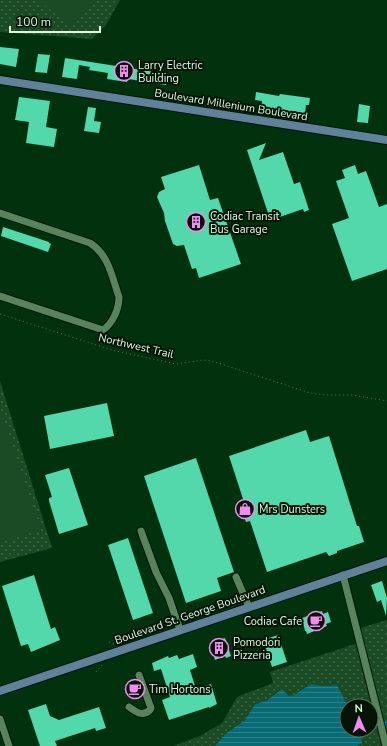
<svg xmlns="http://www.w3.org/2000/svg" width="387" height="746" viewBox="0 0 387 746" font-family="'Nunito Sans',sans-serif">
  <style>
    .green { fill: url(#green-dots) }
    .pitch { fill: #1b4b24 }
    .water { fill: url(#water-rules) }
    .building { fill: #53d8ab }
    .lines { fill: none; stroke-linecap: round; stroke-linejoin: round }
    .minor-casing { stroke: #011504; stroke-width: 9 }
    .major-casing { stroke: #011504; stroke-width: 10 }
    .path { stroke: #537a5b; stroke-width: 1; stroke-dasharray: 1 3; stroke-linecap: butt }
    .minor { stroke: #57845c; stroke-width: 7 }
    .major { stroke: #5f8199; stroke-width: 8 }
    .labels { text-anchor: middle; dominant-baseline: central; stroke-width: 4; stroke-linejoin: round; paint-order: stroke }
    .poi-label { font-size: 11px; fill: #def7e0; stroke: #041506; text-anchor: start }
    .street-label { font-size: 11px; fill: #def7e0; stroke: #041506 }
  </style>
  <defs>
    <pattern id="green-dots" width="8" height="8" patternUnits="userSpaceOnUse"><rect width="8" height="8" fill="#1b4b24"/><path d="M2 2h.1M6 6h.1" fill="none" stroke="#3c6644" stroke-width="1.8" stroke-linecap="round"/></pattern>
    <pattern id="water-rules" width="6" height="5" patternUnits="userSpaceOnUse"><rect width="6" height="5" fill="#096b75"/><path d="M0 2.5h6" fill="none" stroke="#2c8188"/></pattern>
  </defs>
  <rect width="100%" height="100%" fill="#02310d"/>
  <path class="green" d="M0,0H120L106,25L92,39L0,32Z
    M0,381L52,548L0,562Z
    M387,620V720L371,724V706H348L337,685L323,686L311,684L294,695L289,696L282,689L266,701L255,704L245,720L225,734L215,746H173L200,736L222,723L237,697L273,683L270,672L358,643L354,630Z
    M387,726V746H357L362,743L361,733Z"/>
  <path class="pitch" d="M38,0H94L72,27Z
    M0,407L40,530L0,542Z"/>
  <path class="water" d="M311,684L323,686L337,685L348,706H347V730H371V724L387,720V726L361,733L362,743L357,746H215L225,734L245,720L255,704L266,701L282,689L289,696L294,695Z"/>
  <path class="building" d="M0,47L19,49L16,67L0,64Z
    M38,54L50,55L47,73L35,72Z
    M65,58L168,74L166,85L128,79L127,82L107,79L108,73L89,70L90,67L79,65L77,79L62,77Z
    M256,92L279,96L280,94L310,98L309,105H306L305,114L261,107L262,101L255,100Z
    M19,97L50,101L46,127L57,129L54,147L26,143L29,122L15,120Z
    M359,104L370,106L368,123L357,122Z
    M88,107L96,108L94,121L101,122L99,133L84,131Z
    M266,143L259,160L283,152L294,184L300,182L309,210L304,212L303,209L265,222L263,215L268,213L247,150Z
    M199,165L210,200L218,198L241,264L199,278L196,268L192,269L184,245L177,246L173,244L165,221L164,213L157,197L159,192L165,189L161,177Z
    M355,165L358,174L366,171L379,207L387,204V269L352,281L332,224L349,218L336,181L345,178L342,170Z
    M3,227L49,242V243L51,244L48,252L1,236Z
    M107,403L114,436L50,449L44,416Z
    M306,430L310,442L329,436L357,526H359L364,542L337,551V553L329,556L326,552L267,572L250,521L246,522L239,504L244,502L229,456Z
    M196,458L234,572L217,578L221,591L186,603L144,476Z
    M69,468L88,525L59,534L49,501V498L52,497L45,475Z
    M128,538L153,613L133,620L108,545Z
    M34,575L51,629L55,627L60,640L31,652L28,644L21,646L2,586Z
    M382,581L387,598L386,616L381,600L377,602L371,585Z
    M322,611L323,614L328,612L331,622L326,624L327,626L307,634L306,631H305L302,618Z
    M278,635L287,662L272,667L263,640Z
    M225,638L231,656L226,658L225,656L215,660L212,650L211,651L210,644Z
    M193,654L197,667L190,670L196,689L211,684L217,704L209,708V707L169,720L162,700L170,697L161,669L154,671L152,663L168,656L169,658L177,655L179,659Z
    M136,682L140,694L131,697L127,685Z
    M46,704L50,716L59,720L99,707L106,728L96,731L95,728L55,741L57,746H40L28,710Z"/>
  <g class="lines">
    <g class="minor-casing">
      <path id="minor" d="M0,213L90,243C109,255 112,277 119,297C119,309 113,323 103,330L0,296
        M141,531L156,572L169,598L180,630
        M343,575L386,746
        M236,577L249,607
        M129,707C136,712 142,717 150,710L151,708L139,675
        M0,719L9,746"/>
    </g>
    <g class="major-casing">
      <path id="major" d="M0,80L387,140
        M0,691L387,561"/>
    </g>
    <path class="path" d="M0,314L112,350L176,364L203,360L212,361L310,393L325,395H353L387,401
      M109,642L116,645
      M96,672L102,665"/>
    <use href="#minor" class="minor"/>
    <use href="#major" class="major"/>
  </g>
  <defs>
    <g id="building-ring" transform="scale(1)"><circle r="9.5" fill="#041506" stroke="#f38af2" stroke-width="1.5"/><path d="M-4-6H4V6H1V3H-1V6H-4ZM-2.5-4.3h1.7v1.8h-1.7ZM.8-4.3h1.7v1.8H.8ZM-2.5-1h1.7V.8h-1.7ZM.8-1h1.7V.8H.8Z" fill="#f38af2"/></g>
    <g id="shop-ring" transform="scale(1)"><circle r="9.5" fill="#041506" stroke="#f38af2" stroke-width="1.5"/><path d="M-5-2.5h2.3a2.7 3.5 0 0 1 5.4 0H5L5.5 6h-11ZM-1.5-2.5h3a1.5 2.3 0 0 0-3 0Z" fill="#f38af2"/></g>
    <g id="cafe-ring" transform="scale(1)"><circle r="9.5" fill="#041506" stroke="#f38af2" stroke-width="1.5"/><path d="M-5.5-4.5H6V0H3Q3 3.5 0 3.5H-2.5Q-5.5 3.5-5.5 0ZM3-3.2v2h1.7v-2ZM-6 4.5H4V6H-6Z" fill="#f38af2"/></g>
  </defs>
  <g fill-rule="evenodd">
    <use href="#building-ring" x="124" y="71"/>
    <use href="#building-ring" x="196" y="222"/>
    <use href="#shop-ring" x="245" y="509"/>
    <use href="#cafe-ring" x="316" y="621"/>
    <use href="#building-ring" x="219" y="648"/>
    <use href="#cafe-ring" x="135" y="689"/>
  </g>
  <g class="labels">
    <g class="poi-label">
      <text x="138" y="65">Larry Electric<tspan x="138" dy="13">Building</tspan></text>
      <text x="210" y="216">Codiac Transit<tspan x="210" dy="13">Bus Garage</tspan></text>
      <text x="259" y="509">Mrs Dunsters</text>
      <text x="302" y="621" text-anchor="end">Codiac Cafe</text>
      <text x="233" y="642">Pomodori<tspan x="233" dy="13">Pizzeria</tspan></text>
      <text x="149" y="689">Tim Hortons</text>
    </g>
    <g class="street-label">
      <text transform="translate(231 105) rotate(9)">Boulevard Millenium Boulevard</text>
      <text transform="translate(136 346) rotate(13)">Northwest Trail</text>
      <text transform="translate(190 615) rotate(-19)">Boulevard St. George Boulevard</text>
    </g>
  </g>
  <g transform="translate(359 718) rotate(358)"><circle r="19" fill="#041506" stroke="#5b6f5d"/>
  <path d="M0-3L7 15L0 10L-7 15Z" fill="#f38af2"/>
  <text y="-6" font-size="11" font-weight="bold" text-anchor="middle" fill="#def7e0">N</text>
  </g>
  <path d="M10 26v6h90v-6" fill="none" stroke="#def7e0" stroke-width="2"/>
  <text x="16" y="26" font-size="12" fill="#def7e0" stroke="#041506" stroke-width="3" paint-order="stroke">100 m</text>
</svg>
